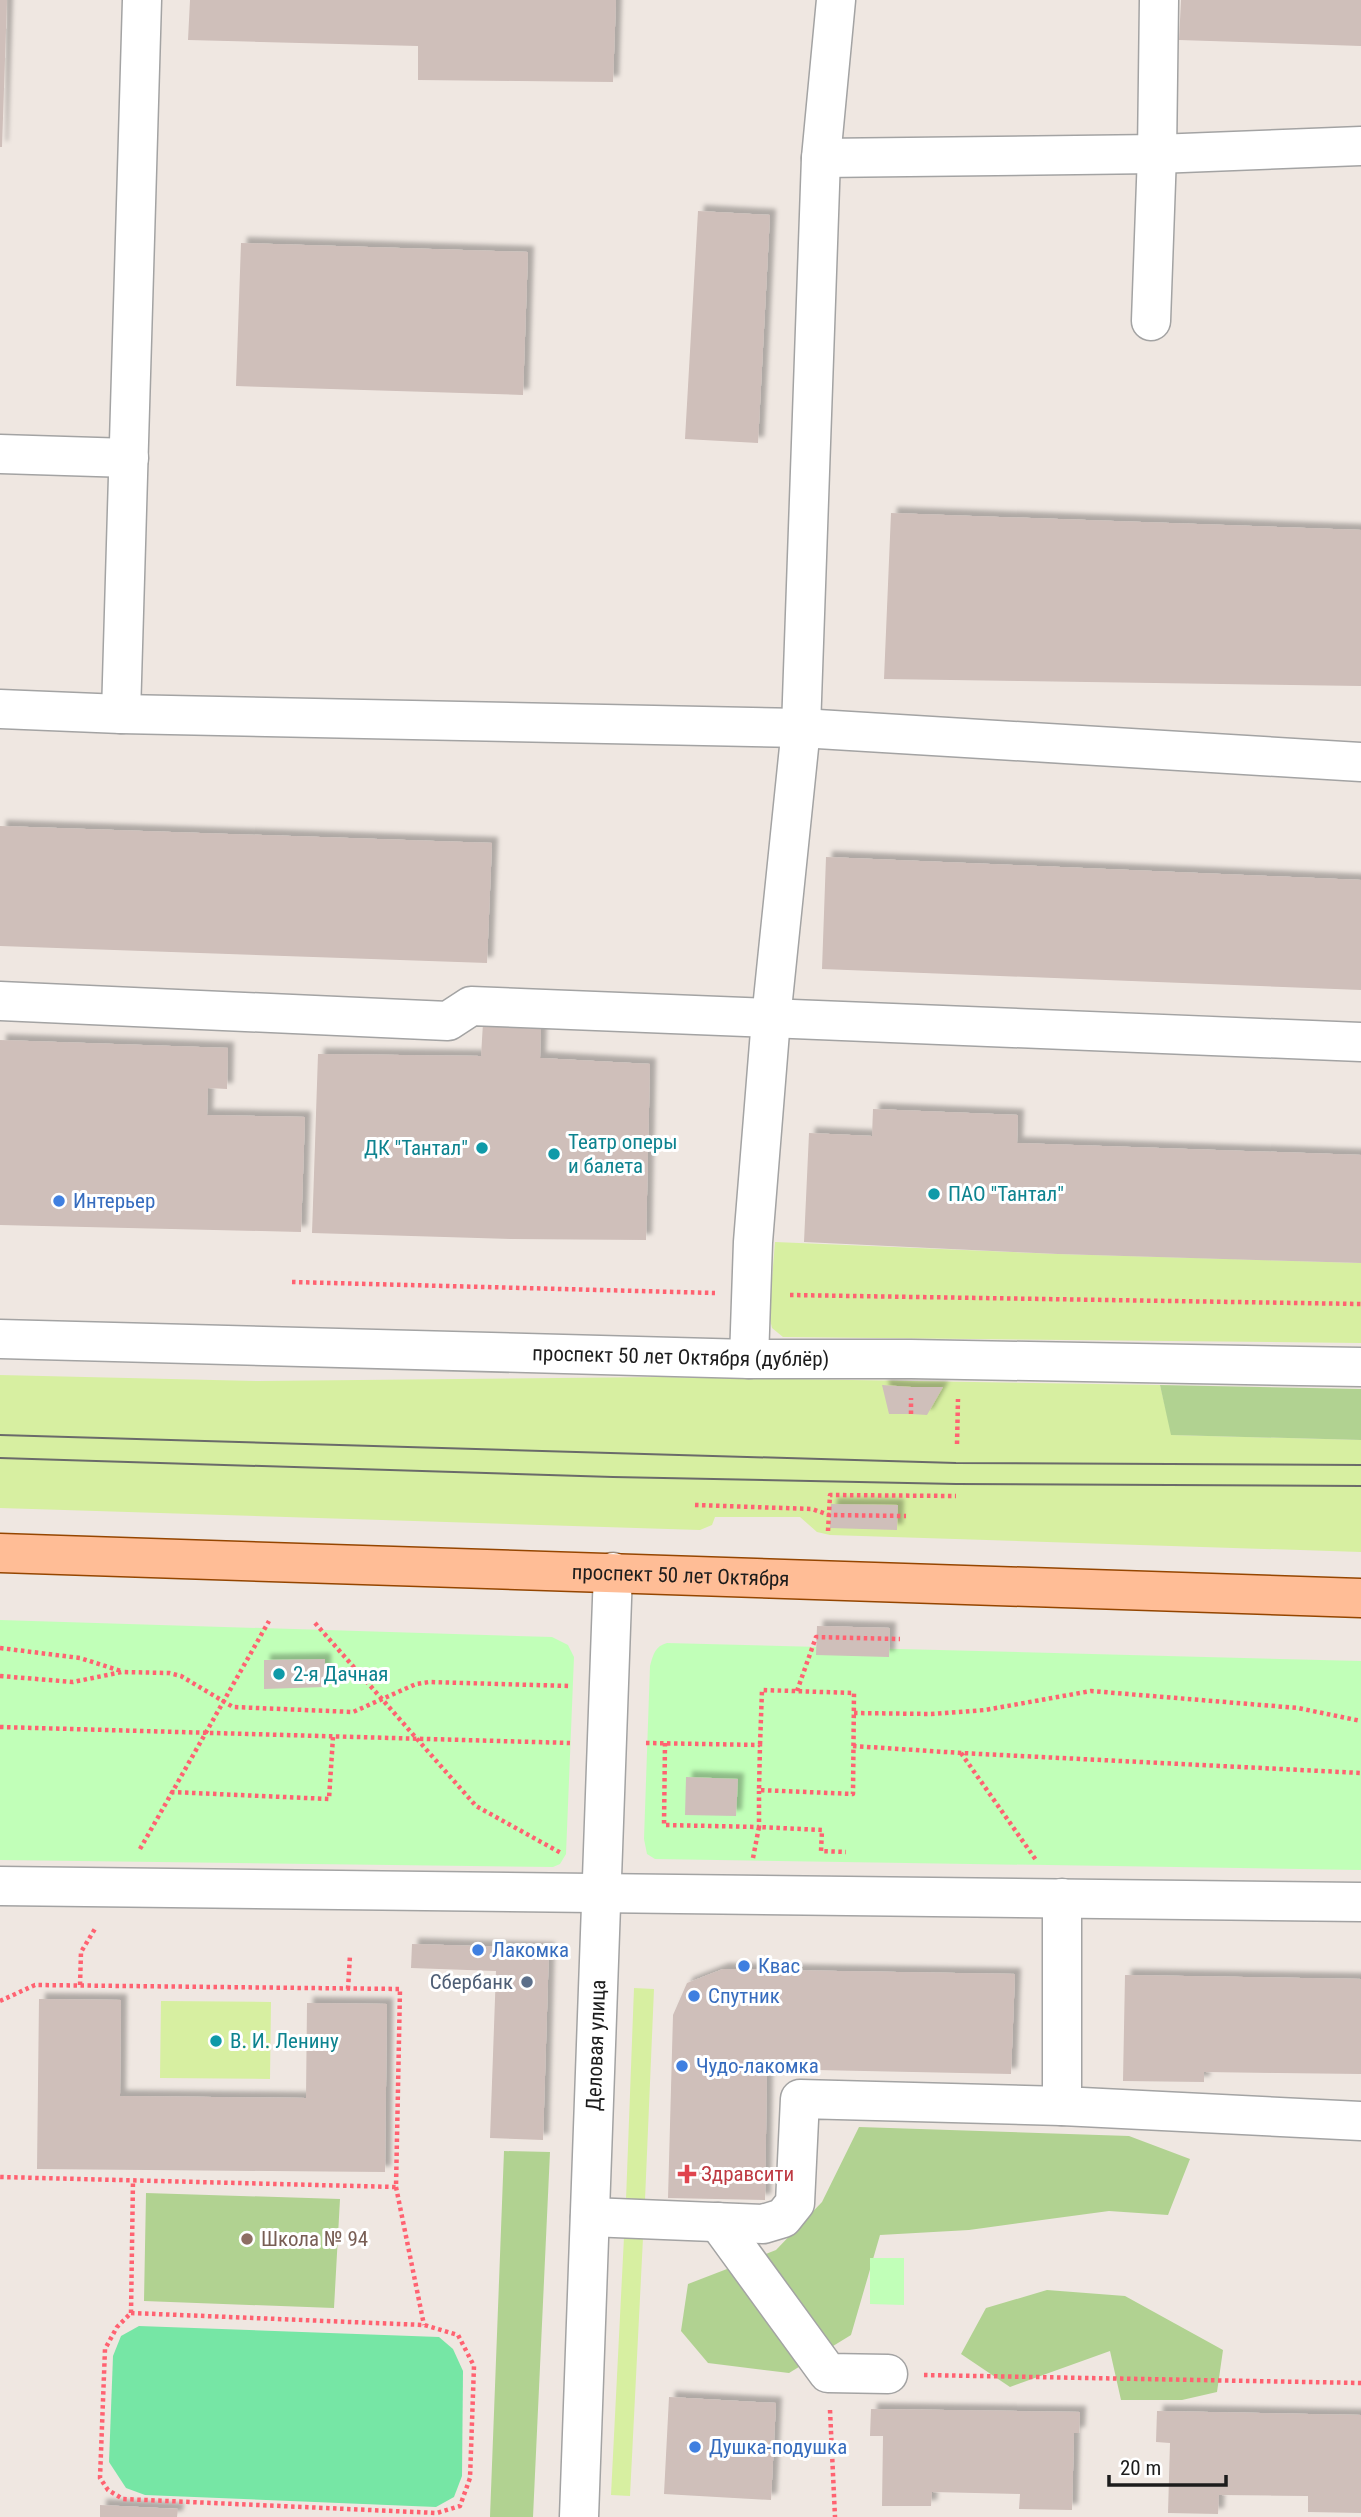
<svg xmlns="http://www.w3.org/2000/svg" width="1361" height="2517" viewBox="0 0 1361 2517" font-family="'Roboto Condensed',sans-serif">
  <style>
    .grass { fill: #d7efa1 }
    .forest { fill: #b1d291 }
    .park { fill: #c1ffb8 }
    .pitch { fill: #76e6a5 }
    .building { fill: #cfbfba; filter: url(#shadow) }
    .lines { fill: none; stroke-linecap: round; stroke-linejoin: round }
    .minor-casing { stroke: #a3a3a3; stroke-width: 41 }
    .major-casing { stroke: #954600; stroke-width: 41 }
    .path { stroke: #ff6271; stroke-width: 4.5; stroke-dasharray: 3.5 3.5; stroke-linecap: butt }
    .minor { stroke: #fff; stroke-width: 38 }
    .major { stroke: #ffbd96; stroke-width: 38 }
    .tram { stroke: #6a6a6a; stroke-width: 2 }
    .culture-dot { fill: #0f9aa8; stroke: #fff; stroke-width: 2.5 }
    .shop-dot { fill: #3f7fe0; stroke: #fff; stroke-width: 2.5 }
    .service-dot { fill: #5c6f8a; stroke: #fff; stroke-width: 2.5 }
    .health-dot { fill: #e0444e; stroke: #fff; stroke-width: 2.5 }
    .education-dot { fill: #8d6e63; stroke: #fff; stroke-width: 2.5 }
    .labels { text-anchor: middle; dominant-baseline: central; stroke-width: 6; stroke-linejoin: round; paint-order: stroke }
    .culture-label { font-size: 21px; fill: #0d838f; stroke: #fff; text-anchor: start }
    .shop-label { font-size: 21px; fill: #366cbe; stroke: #fff; text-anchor: start }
    .street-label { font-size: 21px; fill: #1c1c1c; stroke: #fff }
    .service-label { font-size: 21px; fill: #4e5e75; stroke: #fff; text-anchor: end }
    .health-label { font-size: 21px; fill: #be3a42; stroke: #fff; text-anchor: start }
    .education-label { font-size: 21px; fill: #785e54; stroke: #fff; text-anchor: start }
  </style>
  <defs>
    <filter id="shadow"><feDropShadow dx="6" dy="-6" stdDeviation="2" flood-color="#0004"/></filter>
  </defs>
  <rect width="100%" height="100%" fill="#efe7e1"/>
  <path class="grass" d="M775,1242L1058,1254L1361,1263V1343L783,1337L772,1328L769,1315Z
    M0,1375L258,1381L662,1377L1160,1385L1172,1435L1361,1440V1552L830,1535L817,1532L800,1517H715L712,1525L700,1530L0,1508Z
    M634,1988L654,1989L645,2200H626Z
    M161,2001L271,2002L270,2079L160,2078Z
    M624,2237L643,2238L630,2496L611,2495Z"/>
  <path class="forest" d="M1160,1385L1361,1389V1440L1171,1435Z
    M859,2127L1129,2136L1190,2159L1168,2215L1109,2211L969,2230L880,2235L851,2335L789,2373L708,2363L681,2331L688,2284L776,2250L822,2202Z
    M504,2151L550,2152L533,2517H490Z
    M146,2193L340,2199L334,2308L144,2301Z
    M1047,2290L1125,2296L1223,2350L1217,2392L1182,2400H1121L1110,2351L1010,2387L961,2354L986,2308Z"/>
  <path class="park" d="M0,1620L552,1637L568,1645L574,1657L566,1854L560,1864L553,1867L0,1860Z
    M667,1643L1361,1661V1870L655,1859L647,1854L644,1839L650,1666C653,1655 655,1646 667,1643Z
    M870,2258H904V2305L870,2304Z"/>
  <path class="pitch" d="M139,2326L439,2337L453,2349L463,2371L462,2476L454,2497L436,2507L145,2495L126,2488L109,2462L113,2356L121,2336Z"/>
  <path class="building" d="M0,0H7L2,147H0Z
    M190,0H616L613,82L418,80V46L188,40Z
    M1181,0H1361V46L1179,40Z
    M698,211L770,215L758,443L685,439Z
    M241,243L528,252L523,395L236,386Z
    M891,513L1361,530V686L884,679Z
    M0,826L492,843L487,963L0,946Z
    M826,857L1361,880V990L822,969Z
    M483,1023L541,1025L540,1058L650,1064L646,1240L511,1239L312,1233L318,1054L481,1056Z
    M0,1040L228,1048L227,1089L208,1088L207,1115L305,1117L301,1232L0,1225Z
    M873,1109L1018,1115L1017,1143L1361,1155V1263L1058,1254L804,1242L809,1133L872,1136Z
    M882,1385L911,1387H943L927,1415L911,1414H889Z
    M831,1504L898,1505L897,1530L830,1528Z
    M817,1626L890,1628L889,1657L816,1655Z
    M325,1659V1687L264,1689V1660Z
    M686,1777L738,1779L736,1816L685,1815Z
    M412,1944L549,1948L543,2140L490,2138L496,1971L411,1968Z
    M723,1969L1015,1974L1011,2074L767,2069L765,2200L668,2198L673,2015L687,1983Z
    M1125,1975L1361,1979V2074L1204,2072V2082L1123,2081Z
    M39,1999L121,2000L120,2096L306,2098L307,2003L387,2004L385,2172L37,2169Z
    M669,2397L776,2403L771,2500L664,2494Z
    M871,2409L1080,2412L1079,2433H1074L1072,2510L1019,2509L1020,2494L932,2492L931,2506H882L883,2436H870Z
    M1157,2411L1361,2415V2513L1308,2512V2496L1219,2495L1218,2514L1168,2513L1170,2443L1156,2442Z
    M100,2505L178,2509L177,2517H100Z"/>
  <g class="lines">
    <g class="minor-casing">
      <g id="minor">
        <path d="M821,158L1157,154L1361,146"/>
        <path d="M1151,321L1157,154L1159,0"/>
        <path d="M0,454L129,458"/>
        <path d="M0,709L121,714L801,728L1361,762"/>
        <path d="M121,714L142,0"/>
        <path d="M0,1001L448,1021L471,1006L1361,1042"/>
        <path id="s1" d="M0,1339L749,1359H911L1361,1367"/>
        <path d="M749,1359L753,1242L771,1019L801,728L821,158L836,0"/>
        <path d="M0,1886L1361,1902"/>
        <path d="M1062,1898V2106L1361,2121"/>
        <path d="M590,2217L763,2224L783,2218L795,2203L800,2099L1062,2106"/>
        <path d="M718,2222L828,2373L888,2374"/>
        <path id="s2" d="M579,2517L613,1572"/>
      </g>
    </g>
    <g class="major-casing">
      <g id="major">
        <path id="s3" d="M0,1553L1361,1598"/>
      </g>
    </g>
    <path class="path" d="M292,1282L715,1293
      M790,1295L1361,1304
      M911,1414V1398
      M957,1444L958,1399
      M695,1505L812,1509L829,1515L906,1516
      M828,1531L830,1495L956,1496
      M315,1623L476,1806L561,1853
      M0,1648L80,1658L121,1671
      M0,1676L73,1682L122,1672L169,1673L181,1676L233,1707L353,1712L416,1684L429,1682L569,1686
      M797,1691L816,1637L900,1639
      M854,1713L931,1714L985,1710L1091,1691L1298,1708L1361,1721
      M0,1727L570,1743
      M646,1743L760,1745L759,1790L853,1794L854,1693L762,1690L760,1745
      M665,1743L664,1825L759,1827V1791
      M853,1746L961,1753L1361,1773
      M961,1753L1036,1860
      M171,1792L329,1799L333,1737
      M140,1849L269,1621
      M753,1858L759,1827L822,1830L821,1851L846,1852
      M80,1985L81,1952L96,1927
      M348,1989L350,1955
      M0,2001L35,1985L400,1989L396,2187L0,2177
      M396,2187L424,2325
      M131,2313L424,2325L458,2335L474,2366L470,2478L460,2506L437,2513L123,2499L108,2490L100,2478L105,2349L117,2327Z
      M131,2313L133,2180
      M924,2375L1361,2383
      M830,2410L835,2517"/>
    <use href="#minor" class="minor"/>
    <use href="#major" class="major"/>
    <path class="tram" d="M0,1435L956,1463L1361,1465
      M0,1458L613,1477L956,1484L1361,1486"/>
  </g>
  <g class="culture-dot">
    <circle cx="482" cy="1148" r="7"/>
    <circle cx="554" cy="1154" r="7"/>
    <circle cx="934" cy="1194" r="7"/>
    <circle cx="279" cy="1674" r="7"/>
    <circle cx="216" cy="2041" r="7"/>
  </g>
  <g class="shop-dot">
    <circle cx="59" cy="1201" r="7"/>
    <circle cx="478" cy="1950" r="7"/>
    <circle cx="744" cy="1966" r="7"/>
    <circle cx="694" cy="1996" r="7"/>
    <circle cx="682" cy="2066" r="7"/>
    <circle cx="695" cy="2447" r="7"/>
  </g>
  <circle class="service-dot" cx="527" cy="1982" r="7"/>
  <path class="health-dot" d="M683.5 2163.5h7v7h7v7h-7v7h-7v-7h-7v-7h7z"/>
  <circle class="education-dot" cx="247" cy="2239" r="7"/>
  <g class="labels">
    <g class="culture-label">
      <text x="568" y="1142">Театр оперы<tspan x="568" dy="24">и балета</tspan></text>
      <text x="468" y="1148" text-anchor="end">ДК "Тантал"</text>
      <text x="948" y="1194">ПАО "Тантал"</text>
      <text x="293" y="1674">2-я Дачная</text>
      <text x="230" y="2041">В. И. Ленину</text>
    </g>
    <g class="shop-label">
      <text x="73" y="1201">Интерьер</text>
      <text x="492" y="1950">Лакомка</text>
      <text x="758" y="1966">Квас</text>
      <text x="708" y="1996">Спутник</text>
      <text x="696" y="2066">Чудо-лакомка</text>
      <text x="709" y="2447">Душка-подушка</text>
    </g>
    <g class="street-label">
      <text stroke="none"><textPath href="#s1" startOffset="681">проспект 50 лет Октября (дублёр)</textPath></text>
      <text stroke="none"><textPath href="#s3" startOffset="681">проспект 50 лет Октября</textPath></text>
      <text stroke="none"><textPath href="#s2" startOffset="472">Деловая улица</textPath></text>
    </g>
    <g class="service-label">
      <text x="513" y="1982">Сбербанк</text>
    </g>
    <g class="health-label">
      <text x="701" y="2174">Здравсити</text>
    </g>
    <g class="education-label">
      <text x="261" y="2239">Школа № 94</text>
    </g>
  </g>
  <path d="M1109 2475v10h117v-10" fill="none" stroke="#1c1c1c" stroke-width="3.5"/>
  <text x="1120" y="2475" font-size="21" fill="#1c1c1c" stroke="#ffffff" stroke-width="5" paint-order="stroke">20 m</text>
</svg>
